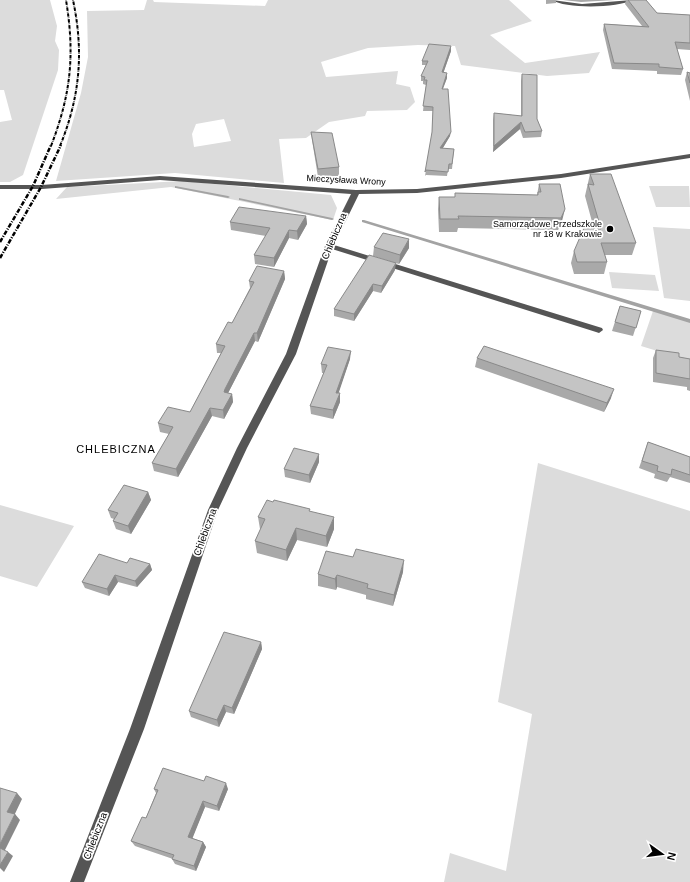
<svg xmlns="http://www.w3.org/2000/svg" width="690" height="882" viewBox="0 0 690 882" font-family="Helvetica,sans-serif">
  <style>
    .green { fill: #dcdcdc; fill-rule: evenodd }
    .lines { fill: none; stroke-linecap: round; stroke-linejoin: round }
    .stream { fill: #a3a3a3; fill-rule: evenodd }
    .minor { fill: #555; fill-rule: evenodd }
    .rail-far1 { stroke: #000; stroke-width: 2; stroke-dasharray: 3.5 1 0.5 1; stroke-linecap: butt }
    .rail { stroke: #000; stroke-width: 2.5; stroke-dasharray: 4.5 1.5 1 1.5; stroke-linecap: butt }
    .wall { fill: #a9a9a9 }
    .shaded-wall { fill: #898989 }
    .building { fill: #c4c4c4; stroke: #898989 }
    .poi-dot { fill: #000; stroke: #fff; stroke-width: 1.5 }
    .labels { text-anchor: middle; dominant-baseline: central; stroke-width: 3.5; stroke-linejoin: round; paint-order: stroke }
    .far-street-label { font-size: 9px; fill: #000; stroke: #fff }
    .far-poi-label { font-size: 9px; fill: #000; stroke: #fff; text-anchor: end }
    .street-label { font-size: 10px; fill: #000; stroke: #fff }
    .neighbourhood-label { font-size: 11px; letter-spacing: 1px; fill: #000; stroke: #fff }
  </style>
  <rect width="100%" height="100%" fill="#fff"/>
  <path class="green" d="M0,0H50L57,26L55,41L59,50L58,70L23,175L10,182H0V122L12,120L4,90H0Z
    M147,0H153L154,2L265,6L268,0H509L532,21L490,35L525,63L600,52L589,73L547,76L461,65L455,46L418,45L368,48L321,62L326,77L398,71L396,84L410,87L415,102L407,110L367,111L365,116L329,122L306,138L279,139L284,183L175,173L56,181L81,93L88,57L87,11L144,10ZM224,119L231,141L194,147L192,134L196,124Z
    M183,181L331,195L337,208L333,220L171,187L56,199L67,187Z
    M649,186H689L690,207H656Z
    M653,227L690,229V301L664,298Z
    M609,272L655,275L659,291L612,288Z
    M653,311L690,322V361L641,346Z
    M538,463L690,511V882H444L450,853L506,871L532,714L498,702Z
    M0,505L74,526L37,587L0,576Z"/>
  <g class="lines">
    <path class="stream" d="M175,186L228,196L230,197L228,198L176,188H175Z
      M239,198L332,218L334,219L332,220L240,200H239Z
      M362,220H364L690,319V323L362,222Z"/>
    <path class="minor" d="M552,0L582,4L632,0C619,8 565,9 552,0Z
      M690,154V158L561,178L417,193L359,194L334,245L602,328L603,330L599,333L596,332L332,249L296,354L247,448L218,510L144,729L84,882H70L130,729L208,510L237,448L286,354L325,246L351,194L160,180L42,189H0V185H42L160,176L356,190L417,189L561,174Z"/>
    <path class="rail-far1" d="M51,146C71,94 75,55 66,0
      M60,146C80,97 84,52 73,0"/>
    <path class="rail" d="M0,242L33,186L51,145
      M0,258L41,187L61,145"/>
  </g>
  <path class="wall" d="M546,0H556V3L546,4Z
    M563,0H615L581,2Z
    M626,0H646L657,13L690,15V50L677,49L683,69L681,75L657,74V71L612,69L603,30L604,24L642,26L625,4Z
    M451,46V51L443,73L447,78L443,89L450,136L442,149H454L452,169H448L447,176L426,175L425,176L432,134L433,111H423L426,85L423,84V81H421V76L426,65H422V61Z
    M687,72L690,73V101L685,80Z
    M522,74L537,119L542,131L541,137L523,138L520,129L493,152V120L494,113L521,116V81Z
    M311,132L339,167V176L318,177L312,140Z
    M590,174L636,243L632,255H605L607,262L604,274H574L571,263L574,251L594,229L585,196Z
    M539,184H560L562,221L558,230L458,228L457,232H439L438,209L439,197H455V193L537,195Z
    M306,216L307,224L298,240L289,238L274,267L255,264L254,255L266,236L231,230L230,222Z
    M374,247L409,248L399,264L373,256Z
    M395,270L381,293L373,291L354,321L334,316V309Z
    M284,271L285,279L258,342L255,341L228,393L232,394L233,402L224,419L212,416L178,477L154,471L152,463L169,434L160,432L158,423L190,412L221,353H217L216,344L232,323L250,288L249,281Z
    M620,306L641,311L633,336L612,331Z
    M656,350L679,357L690,359V391L687,390V387L653,382V358Z
    M477,358L611,398L604,412L475,367Z
    M350,359L338,393L340,402L333,419L311,414L310,406L324,373H322L321,364Z
    M648,442L690,457V483L670,477L667,482L654,478L655,474L639,468Z
    M319,462L310,483L285,477L284,469Z
    M148,492L151,500L131,534L116,529L113,521L114,519L111,518L108,510Z
    M310,512L334,529L327,547L297,540L287,561L257,553L255,541L261,529H260L258,517Z
    M127,563L150,564L152,570L137,587L118,582L109,596L85,588L82,582Z
    M403,572L393,606L366,599V595L337,587L336,590L318,586V574Z
    M261,642L262,649L234,714L226,712L219,727L191,717L189,711Z
    M154,789H228L219,811L205,807L192,838L203,842L206,847L196,871L175,864L172,859H173L135,846L131,841L146,818L156,793Z"/>
  <path class="shaded-wall" d="M451,46V51L442,77V72Z
    M447,73V78L441,93L442,89Z
    M521,122L520,129L493,152L494,146Z
    M451,132L450,136L440,153V148Z
    M565,209L562,221L558,230L561,218Z
    M306,216L307,224L298,240L297,231Z
    M289,230V238L274,267V258Z
    M409,239V248L399,264L400,255Z
    M396,263L395,270L381,293L382,286Z
    M284,271L285,279L258,342L257,333Z
    M373,284V291L354,321V314Z
    M254,333L255,341L226,397L224,392L225,389Z
    M351,351L350,359L336,401V393Z
    M614,389L611,398L604,412L607,403Z
    M340,393V402L333,419V410Z
    M232,394L233,402L224,419L223,410Z
    M210,408L212,416L178,477L176,469Z
    M319,454V462L310,483L309,475Z
    M148,492L151,500L131,534L128,526Z
    M334,517V529L327,547L326,536Z
    M296,528L297,540L287,561L286,550Z
    M404,560L403,572L393,606L394,595Z
    M150,564L152,570L137,587L135,581Z
    M115,575L118,582L109,596L107,589Z
    M337,575V587L336,590L335,579Z
    M261,642L262,649L234,714L232,708Z
    M224,705L226,712L219,727L217,720Z
    M226,783L228,789L219,811L217,806Z
    M17,793L22,799L13,818L7,812Z
    M203,801L205,807L191,842L188,837Z
    M15,814L20,820L4,852L0,849V844Z
    M203,842L206,847L196,871L194,866Z
    M8,852L13,856L4,872L0,868V865Z"/>
  <path class="building" d="M628,0H646L657,13L690,15V43L675,42L683,69L659,67V64L614,63L604,24L649,27Z
    M429,44L451,46L442,72L447,73L442,89H448L451,132L440,148L454,149L452,164H449L448,172L426,170L425,172L432,132L433,107L423,106L427,80H424L425,77L421,76L428,61H422Z
    M687,72L690,73V83Z
    M522,74L537,75V119L542,131L525,132L521,122L494,146V113L522,116Z
    M311,132L332,133L339,167L318,169Z
    M590,174H611L636,243H601L607,262H577L574,251L584,228L601,229L588,184L594,185Z
    M539,184H560L565,209L561,218L458,216L459,219H440L439,197H455V193L538,195V192H541Z
    M239,207L306,216L297,231L289,230L274,258L254,255L270,228L230,222Z
    M383,233L409,239L400,255L374,247Z
    M369,255L396,263L382,286L373,284L354,314L334,309Z
    M257,266L284,271L257,333H254L225,389L224,392L232,394L223,410L210,408L176,469L152,463L173,427L158,423L168,407L190,412L225,346L216,344L228,322L232,323L254,282L249,281Z
    M620,306L641,311L636,328L615,322Z
    M484,346L614,389L607,403L477,358Z
    M328,347L351,351L336,393H340L333,410L310,406L327,365L321,364Z
    M656,350L679,353V357L690,359V379L656,373Z
    M648,442L690,457V475L672,469L671,475L657,471L658,466L642,461Z
    M294,448L319,454L309,475L284,469Z
    M124,485L148,492L128,526L113,521L118,513L108,510Z
    M267,500L273,502L274,500L310,509L309,511L334,517L326,536L296,528L286,550L255,541L265,519L258,517Z
    M356,549L404,560L394,595L367,588L368,584L337,575L335,579L318,574L326,551L353,557Z
    M99,554L127,563L130,558L150,564L135,581L115,575L107,589L82,582Z
    M224,632L261,642L232,708L224,705L217,720L189,711Z
    M163,768L204,781L206,776L226,783L217,806L203,801L188,837L203,842L194,866L172,859L174,855L131,841L142,817L146,818L158,790L154,789Z
    M0,788L17,793L7,812L15,814L0,844Z
    M0,848L8,852L0,865Z"/>
  <circle class="poi-dot" cx="610" cy="229" r="4"/>
  <g class="labels">
    <g class="far-street-label">
      <text transform="translate(346 180) rotate(3)">Mieczysława Wrony</text>
    </g>
    <g class="far-poi-label">
      <text x="602" y="224">Samorządowe Przedszkole<tspan x="602" dy="10">nr 18 w Krakowie</tspan></text>
    </g>
    <g class="street-label">
      <text transform="translate(334 236) rotate(-67)">Chlebiczna</text>
      <text transform="translate(205 532) rotate(-70)">Chlebiczna</text>
      <text transform="translate(95 836) rotate(-69)">Chlebiczna</text>
    </g>
    <g class="neighbourhood-label">
      <text x="116" y="449">CHLEBICZNA</text>
    </g>
  </g>
  <g transform="translate(662 854) rotate(104)" stroke="#ffffff" stroke-width="3" paint-order="stroke">
  <path d="M0-3L7 15L0 10L-7 15Z" fill="#000000"/>
  <text y="-6" font-size="11" font-weight="bold" text-anchor="middle" fill="#000000">N</text>
  </g>
</svg>
